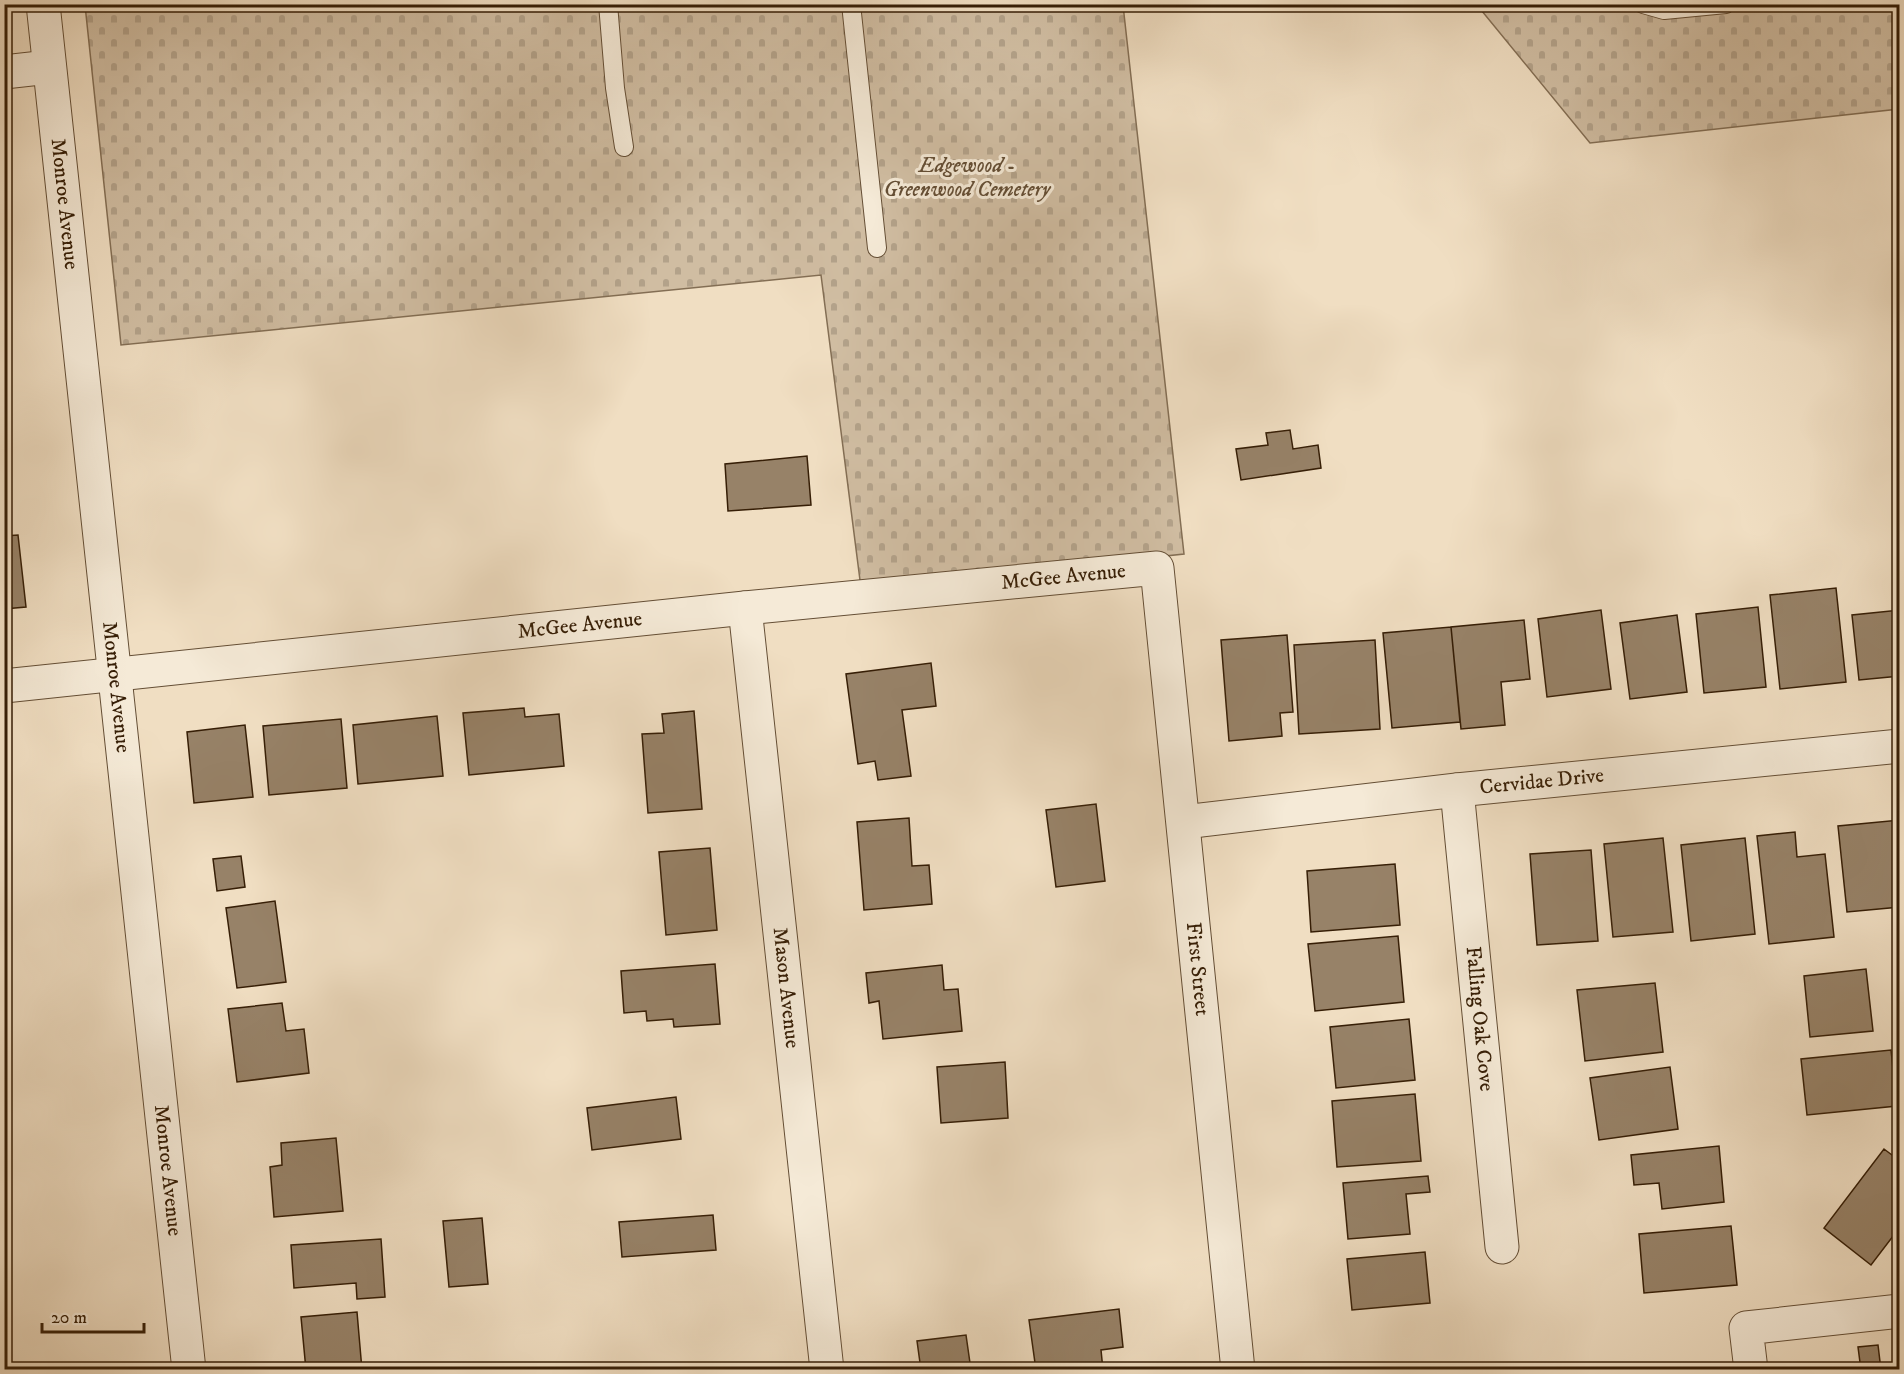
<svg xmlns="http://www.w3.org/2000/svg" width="1904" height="1374" viewBox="0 0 1904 1374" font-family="'IM FELL DW Pica',serif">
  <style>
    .cemetery { fill: url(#cemetery-stones); stroke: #836e54; stroke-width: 1.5 }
    .building { fill: #978268; stroke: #361e06; stroke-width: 1.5 }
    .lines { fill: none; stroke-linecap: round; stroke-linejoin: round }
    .service-casing { stroke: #644e35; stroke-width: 20 }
    .minor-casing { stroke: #644e35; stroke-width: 35 }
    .tertiary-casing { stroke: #644e35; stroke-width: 35 }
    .service { stroke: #f5ead7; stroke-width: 18 }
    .minor { stroke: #f5ead7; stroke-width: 33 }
    .tertiary { stroke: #f5ead7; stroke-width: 33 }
    .labels { text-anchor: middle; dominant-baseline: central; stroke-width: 6; stroke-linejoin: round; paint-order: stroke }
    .park-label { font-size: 21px; font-style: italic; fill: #644e35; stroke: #f5ead7 }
    .street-label { font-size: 21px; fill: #361e06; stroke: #f5ead7 }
  </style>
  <defs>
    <pattern id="cemetery-stones" width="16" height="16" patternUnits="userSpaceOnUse" patternTransform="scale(1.5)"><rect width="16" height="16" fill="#d0bda2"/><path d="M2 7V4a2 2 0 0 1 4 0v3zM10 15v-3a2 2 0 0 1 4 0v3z" fill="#b3a28a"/></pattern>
  </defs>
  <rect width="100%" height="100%" fill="#f0dec2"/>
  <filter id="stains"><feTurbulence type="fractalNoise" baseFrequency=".00333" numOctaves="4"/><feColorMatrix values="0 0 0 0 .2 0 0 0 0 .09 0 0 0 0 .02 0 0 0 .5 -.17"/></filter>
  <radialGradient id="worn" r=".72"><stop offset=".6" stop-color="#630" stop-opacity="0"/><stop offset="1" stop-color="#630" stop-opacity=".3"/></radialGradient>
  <path class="cemetery" d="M85,5H1123L1184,554L861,588L821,275L121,345Z
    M1477,5H1899V109L1590,143Z"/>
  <path class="building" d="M1290,430L1293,449L1318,445L1321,468L1241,480L1236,449L1268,445L1266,433Z
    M807,456L811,505L728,511L725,464Z
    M18,535L26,607L4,609V536Z
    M1836,588L1846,682L1780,689L1770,595Z
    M1758,607L1766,687L1704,693L1696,614Z
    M1601,610L1611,689L1547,697L1538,619Z
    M1900,610V676L1859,680L1852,615Z
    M1677,615L1687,692L1630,699L1620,623Z
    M1524,620L1530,679L1501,682L1505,725L1461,729L1451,627Z
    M1451,627L1460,722L1392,728L1383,633Z
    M1287,635L1293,712L1280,713L1282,736L1229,741L1221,640Z
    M1375,640L1380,729L1299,734L1294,645Z
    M931,663L936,706L902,710L911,776L878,780L875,761L858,764L846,674Z
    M524,708L525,717L559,714L564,766L469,775L463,713Z
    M694,711L702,809L648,813L642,734L664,733L662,714Z
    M437,716L443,776L358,784L353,725Z
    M341,719L347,788L269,795L263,726Z
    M245,725L253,797L194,803L187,732Z
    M1096,804L1105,881L1056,887L1046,810Z
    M909,818L912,866L929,865L932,904L864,910L857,822Z
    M1900,820V907L1847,912L1838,826Z
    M1795,832L1797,857L1825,854L1834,937L1769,944L1757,836Z
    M1663,838L1673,932L1613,937L1604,844Z
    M1745,838L1755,934L1691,941L1681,845Z
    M710,848L717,930L666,935L659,852Z
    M1591,850L1598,941L1537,945L1530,854Z
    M241,856L245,887L217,891L213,859Z
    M1395,864L1400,925L1311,932L1307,871Z
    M275,901L286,982L237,988L226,908Z
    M1398,936L1404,1002L1315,1011L1308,944Z
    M715,964L720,1024L674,1027L673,1019L647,1021L646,1011L624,1013L621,971Z
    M942,965L944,990L958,989L962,1031L883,1039L879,1001L869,1003L866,973Z
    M1866,969L1873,1031L1810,1037L1804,976Z
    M1655,983L1663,1052L1585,1061L1577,990Z
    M282,1003L286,1031L304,1029L309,1073L237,1082L228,1009Z
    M1409,1019L1415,1080L1336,1088L1330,1027Z
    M1891,1050L1897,1106L1807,1115L1801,1059Z
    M1005,1062L1008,1118L941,1123L937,1067Z
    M1670,1067L1678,1129L1599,1140L1590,1078Z
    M1415,1094L1421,1161L1337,1167L1332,1101Z
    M676,1097L681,1139L592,1150L587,1108Z
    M336,1138L343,1211L274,1217L270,1167L282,1165L281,1143Z
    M1719,1146L1724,1202L1662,1209L1659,1183L1634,1185L1631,1155Z
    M1884,1149L1900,1161V1227L1871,1265L1824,1228Z
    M1428,1176L1430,1192L1406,1194L1410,1234L1348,1239L1343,1183Z
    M713,1215L716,1250L622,1257L619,1222Z
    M482,1218L488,1284L449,1287L443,1221Z
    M1731,1226L1737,1285L1644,1293L1639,1234Z
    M381,1239L385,1297L357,1299L356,1283L294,1288L291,1245Z
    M1425,1252L1430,1303L1352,1310L1347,1259Z
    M1119,1309L1123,1347L1101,1350L1103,1370H1036L1029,1320Z
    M357,1312L362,1370H306L301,1317Z
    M966,1335L971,1370H921L917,1341Z
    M1878,1345L1881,1370H1861L1858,1347Z"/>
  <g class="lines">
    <g class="service-casing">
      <path id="service" d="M608,4L615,88L624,147
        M851,4L877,248
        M1643,4L1664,10L1726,4"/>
    </g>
    <g class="minor-casing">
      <g id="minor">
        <path d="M4,72L49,67"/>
        <path id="s1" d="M745,608L827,1370"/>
        <path id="s2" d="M4,686L745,608L1157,568L1238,1370"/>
        <path id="s3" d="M1457,790L1502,1247"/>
        <path id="s4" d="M1184,822L1457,790L1900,746"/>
        <path d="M1751,1370L1746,1328L1900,1311"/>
      </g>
    </g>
    <g class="tertiary-casing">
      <g id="tertiary">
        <path id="s5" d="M43,4L189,1370"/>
      </g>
    </g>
    <use href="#service" class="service"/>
    <use href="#minor" class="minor"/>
    <use href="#tertiary" class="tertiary"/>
  </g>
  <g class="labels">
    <g class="park-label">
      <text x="967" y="166">Edgewood -<tspan x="967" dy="24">Greenwood Cemetery</tspan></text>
    </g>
    <g class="street-label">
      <text stroke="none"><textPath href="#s5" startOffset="201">Monroe Avenue</textPath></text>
      <text stroke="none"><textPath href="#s2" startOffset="1065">McGee Avenue</textPath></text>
      <text stroke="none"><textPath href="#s2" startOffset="579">McGee Avenue</textPath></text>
      <text stroke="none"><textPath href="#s5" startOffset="687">Monroe Avenue</textPath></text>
      <text stroke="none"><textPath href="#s4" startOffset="360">Cervidae Drive</textPath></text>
      <text stroke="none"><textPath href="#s2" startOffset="1562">First Street</textPath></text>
      <text stroke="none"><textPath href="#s1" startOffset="382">Mason Avenue</textPath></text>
      <text stroke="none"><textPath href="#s3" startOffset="230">Falling Oak Cove</textPath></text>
      <text stroke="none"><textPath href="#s5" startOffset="1173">Monroe Avenue</textPath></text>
    </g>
  </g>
  <rect width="1904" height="1374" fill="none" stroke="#f0dec2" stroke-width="24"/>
  <rect x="6" y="6" width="1892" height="1362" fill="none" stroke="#361e06" stroke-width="3"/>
  <rect x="12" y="12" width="1880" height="1350" fill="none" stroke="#361e06" stroke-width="1.5"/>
  <path d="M42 1323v9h102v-9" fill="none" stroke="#361e06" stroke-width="3"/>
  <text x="51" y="1323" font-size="18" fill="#361e06" stroke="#f5ead7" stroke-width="4.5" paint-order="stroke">20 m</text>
  <rect width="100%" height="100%" filter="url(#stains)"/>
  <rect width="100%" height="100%" fill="url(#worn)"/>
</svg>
